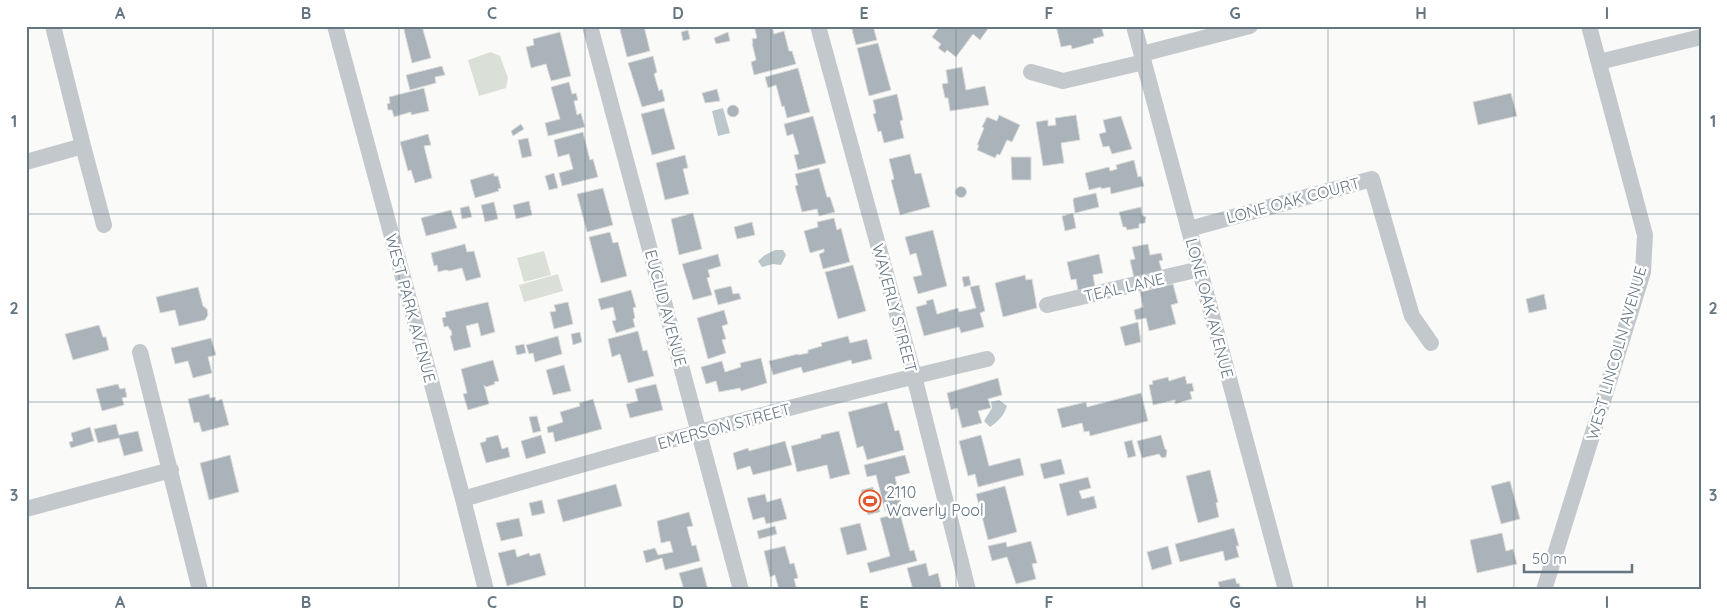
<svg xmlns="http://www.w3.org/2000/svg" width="1727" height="616" viewBox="0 0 1727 616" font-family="Quicksand,sans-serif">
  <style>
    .green { fill: #dadfd7 }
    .water { fill: #bbc7cb }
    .building { fill: #aab3b9; stroke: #dcdcda }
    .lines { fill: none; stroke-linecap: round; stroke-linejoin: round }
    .minor { stroke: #c3c8cc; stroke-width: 16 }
    .grid { fill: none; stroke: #657683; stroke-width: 1; stroke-opacity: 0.55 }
    .labels { text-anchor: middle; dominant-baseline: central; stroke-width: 5; stroke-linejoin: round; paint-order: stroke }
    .street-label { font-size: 16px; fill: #657683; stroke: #fff }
    .poi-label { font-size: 16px; fill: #657683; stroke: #fff; text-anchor: start }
    .neatline { fill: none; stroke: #657683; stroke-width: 2 }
    .grid-label { font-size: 16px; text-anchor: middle; font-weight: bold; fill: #657683 }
  </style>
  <rect width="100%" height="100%" fill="#fafaf8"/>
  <path class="green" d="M491,52L500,56L508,78L506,88L479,96L468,60Z
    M544,251L551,275L524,282L517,258Z
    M558,274L563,291L524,302L519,285Z"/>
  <path class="water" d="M723,108L730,133L718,136L712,111Z
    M775,250H783L786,255L781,265L773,264L762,267L758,261L765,255Z
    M999,400L1007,406C1004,415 999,421 990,427L984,421L992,408L991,402Z
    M873,487L880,512L868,515L861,490Z"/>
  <path class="building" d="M403,26H422L431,58L412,63Z
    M619,26H644L650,51L627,57Z
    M754,26H772L774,34L784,31L789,51H792L796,64L754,75L751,62L756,60L752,43H753L752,39L757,38Z
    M851,26H873L877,40L856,45Z
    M940,26H990L980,40L973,34L956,57L947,50L945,53L938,48L941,44L932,37Z
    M1056,26H1101L1104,36L1093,39L1094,43L1072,49L1071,45L1061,47Z
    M688,30L690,39L683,41L681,32Z
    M560,32L571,76L551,81L546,64L531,68L526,47L534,45L533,39Z
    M728,32L730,41L716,44L714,38Z
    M878,43L891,90L869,96L857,48Z
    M653,56L657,72L654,74L659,91L662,89L665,101L642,107L628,63Z
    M442,66L445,75L435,77L436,83L410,90L406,75Z
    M962,67L966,90L985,86L989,105L950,111L948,98H945L942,84L948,83L946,70Z
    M798,68L810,112L787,118L784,106L782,107L776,85L768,88L765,77Z
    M569,82L572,94L576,93L578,100L574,101L577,115L581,113L585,127L548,136L545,123L560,119L551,87Z
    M424,88L429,111L411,115V112L394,117L392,110H388L387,104L390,103L389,97Z
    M717,89L720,101L705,103L702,93Z
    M1511,93L1517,116L1478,125L1473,102Z
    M897,94L903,120L900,121L904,138L884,143L881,131L878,132L873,114L876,113L873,100Z
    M727 111a6 6 0 1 1 12 0a6 6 0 1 1-12 0Z
    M664,108L675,149L652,155L641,114Z
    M999,115L1020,125L1012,142L1007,140L1000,155L997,154L995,158L977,150L979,145H977L984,128L982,127L987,117L997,121Z
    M1076,115L1080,140L1061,143L1064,163L1043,166L1036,122L1048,120V126L1056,125L1055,118Z
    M813,116L826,163L798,170L794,155L799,154L793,134L787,136L784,124Z
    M1121,116L1132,149L1112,154L1109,146L1103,147L1099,134L1106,132L1103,120Z
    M521,124L524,129L513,136L511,131Z
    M583,132L590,160L593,159L598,177L562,186L559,173L573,169L569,154L558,157L554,140Z
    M428,134L431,145L424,146L432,178L415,183L411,170L408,171L400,142Z
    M528,138L532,156L522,158L518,140Z
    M910,154L915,174L921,173L930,207L900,215L891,180L894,179L889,159Z
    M685,155L688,168L683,169L689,194L665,200L656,163Z
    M1011,157H1031V180H1012Z
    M1134,160L1138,177L1141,176L1144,186L1111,194L1110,187L1101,189V187L1089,190L1085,173L1109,167L1110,171L1117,169L1116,165Z
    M819,168L827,197H830L835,212L819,216L817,209L802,212L795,186L798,185L795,174Z
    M494,173V176H498L501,188L498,189L499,191L475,198L470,180Z
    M554,173L558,188L549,190L545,176Z
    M955.5 192a5.5 5.5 0 1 1 11 0a5.5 5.5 0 1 1-11 0Z
    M603,188L613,225L587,232L577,194Z
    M1096,193L1099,207L1075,213L1073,200L1074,198Z
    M529,201L532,215L516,219L513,205Z
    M494,202L498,219L485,222L481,205Z
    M469,206L472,217L462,219L460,208Z
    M1141,207L1142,215L1146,217L1145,223L1139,224V228L1127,230L1126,227H1123L1119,212Z
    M451,210L457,228L426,236L421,218Z
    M693,213L702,249L679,255L671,219Z
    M1073,213L1076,228L1065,231L1062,216Z
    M834,218L837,230L841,228L850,262L823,269L819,254L824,252V249L810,253L804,231L818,227L817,222Z
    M752,222L755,235L737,239L734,227Z
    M933,230L947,286L918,294L913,277L922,275L916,253L910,255L905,237Z
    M610,232L613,243L618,242L627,276L601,283L589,237Z
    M465,244L467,252L474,251L481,277L466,281L462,268L449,271L446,270L438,272L437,265L434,266L431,253Z
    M1148,244L1150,255L1161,253L1163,260L1159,261L1162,271L1134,278L1130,260L1135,259L1132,247Z
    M718,254L721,266L708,270L710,277L707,278L712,295L693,300L682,264Z
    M1099,254L1103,273L1093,275L1095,287L1078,291L1076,279L1071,280L1067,262Z
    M853,265L866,311L838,319L825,272Z
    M1025,275L1026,280L1032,279L1037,308L1003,317L995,283Z
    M969,276L971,285L964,287L962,277Z
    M1173,284L1178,303L1171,305L1176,324L1149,331L1146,318L1136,320L1134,310L1143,307L1140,292Z
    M979,285L985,311L980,313L984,327L961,333L959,327L924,336L916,307L927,304L926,301L933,299L937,314L958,308L959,312L976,308L970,287Z
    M731,286L733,294L739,293L741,299L718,305L714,290Z
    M198,287L203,306L207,309L208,315L205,320L179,326L175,310L160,313L156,297Z
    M631,290L636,307L633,308L635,318L633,319L635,327L616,333L612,321L616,320L613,307L601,310L598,299Z
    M1544,294L1547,309L1529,313L1526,299Z
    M488,302L495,332L481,336L478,323L466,326L471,347L454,351L450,336L452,335L451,330H450L448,326L444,327L442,318L446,317L445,312Z
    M568,302L573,324L554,329L550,312L556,311L554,305Z
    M724,310L728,324L722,326L726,339L722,340L726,353L708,359L697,318Z
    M1138,322L1141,342L1125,346L1120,327Z
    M99,325L103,337H106L109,350L73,360L65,334Z
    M638,331L643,351L647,350L654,376L628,383L620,354L612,357L608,339Z
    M580,332L582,342L573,345L571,334Z
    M558,336L562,354L535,362L533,353L529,354L526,345Z
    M848,336L850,343L867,339L872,359L852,364L851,360L803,373L801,367L773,375L769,361L798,354V355L808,353V350L822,346L821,343Z
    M211,338L216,355L208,357L212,373L193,378L188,361L175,364L171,348Z
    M524,344L526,353L517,355L515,346Z
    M761,358L767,383L741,391L740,388L719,392L716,381L706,384L701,367L722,361L725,372L741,367L740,363Z
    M493,360L499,381L494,382L495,384L486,387L484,385L489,404L468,410L463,394L467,393L461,369Z
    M564,365L571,391L553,395L546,370Z
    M1185,376L1187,384L1192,383L1194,391L1190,392L1192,399L1175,404V400L1153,405L1149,385L1153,384L1152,381L1168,377L1169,381Z
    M998,378L1002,395L988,399L991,408L978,411L982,423L962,428L957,408L951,410L947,393Z
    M118,384L120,389L125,388L127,397L122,398L124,405L102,411L96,389Z
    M656,384L663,410L630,418L626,404L638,401L635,389Z
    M1141,393L1148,421L1090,436L1089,431L1084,432L1082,423L1062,428L1057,409L1086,402L1087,407Z
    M209,394L210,398L215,397L216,401L222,399L229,425L202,432L199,422L194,423L188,399Z
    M593,399L602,429L555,442L553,432L548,433L547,427L563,422L560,412L580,406L579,403Z
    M887,402L895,431L899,430L904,450L867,460L863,446L857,448L848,412Z
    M537,416L541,431L533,433L529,417Z
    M116,424L119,435L138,431L143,451L124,456L119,438L98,443L94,429Z
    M90,427L94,441L71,448L69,442L73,441L71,433Z
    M839,431L850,474L830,479L827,465L797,472L791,446L821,438V435Z
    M498,435L502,449L508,447L510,457L486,463L480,443L486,441V438Z
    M541,435L546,453L526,459L521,441Z
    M981,435L989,466L1020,458L1024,475L978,487L975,474L968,476L959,441Z
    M1161,435L1165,449L1167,450L1166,457L1162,458L1159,454L1142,458L1137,441Z
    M1132,440L1136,456L1128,458L1124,442Z
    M785,441L792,465L753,475L750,466L737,470L733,453L748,448L749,451Z
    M230,455L239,492L209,500L200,463Z
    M905,455L910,473L895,477L902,507L885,511L876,475L867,477L864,465Z
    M1061,459L1065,474L1044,479L1040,464Z
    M1210,470L1218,502L1216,503L1219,517L1198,523L1186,476Z
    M1088,477L1091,488L1079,491L1082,499L1094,496L1097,508L1067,516L1059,484Z
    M1510,481L1520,519L1501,524L1491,486Z
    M616,484L622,506L563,522L557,500Z
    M1005,486L1017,532L988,540L976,494Z
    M765,494L767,502L781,498L787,519L766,524L764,517L753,520L747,498Z
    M542,500L545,513L532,516L529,503Z
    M689,512L693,526L687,527L692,546L696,545L700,561L665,570L662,558L646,563L643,551L655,548L658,555L673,552L670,541L661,543L657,521Z
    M900,513L910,551L914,550L917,561L870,573L867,563L890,556L880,518Z
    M519,518L523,536L501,541L496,523Z
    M860,523L867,550L847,555L840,528Z
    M775,526L777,534L759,539L757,531Z
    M1234,528L1239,546H1236L1239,557L1225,561L1223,551L1180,562L1175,544Z
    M1502,533L1506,551L1513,549L1517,564L1477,573L1470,540Z
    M1031,541L1037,563L1032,564L1036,579L1016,584L1007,557L992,561L988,546L1006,542L1007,547Z
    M785,546L790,564L794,563L798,578L794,579L797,590H779L775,575L770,577L764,551Z
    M1168,546L1172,564L1152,570L1147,552Z
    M515,549L517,557L529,553L530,556L540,553L546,575L507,586L498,553Z
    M926,563L929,576L938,573L942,590H913L907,568Z
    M702,567L708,590H684L679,573Z
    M1235,578L1237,584L1239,583L1241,590H1217L1220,589L1218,582Z"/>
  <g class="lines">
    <path class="minor" d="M335,26L463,499L486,590
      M590,26L741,590
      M818,26L914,376L968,590
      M1134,26L1286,590
      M1142,54L1250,26
      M1599,62L1701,37
      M1031,72L1063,81L1144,62
      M83,146L104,225
      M26,162L83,146L53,26
      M1189,229L1372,179L1412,316L1431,343
      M1047,305L1200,269
      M140,352L200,590
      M463,499C637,448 811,400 987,359
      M26,509L171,470
      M1544,590L1643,272L1645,235L1589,26"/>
  </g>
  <path class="grid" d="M213,26V590M399,26V590M585,26V590M771,26V590M956,26V590M1142,26V590M1328,26V590M1514,26V590M26,214H1701M26,402H1701"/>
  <defs>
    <g id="stadium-ring" transform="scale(1.125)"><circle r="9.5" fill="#fff" stroke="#e4572e" stroke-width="1.5"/><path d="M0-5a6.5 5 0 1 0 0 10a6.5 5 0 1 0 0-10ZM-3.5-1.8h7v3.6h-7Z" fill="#e4572e"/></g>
  </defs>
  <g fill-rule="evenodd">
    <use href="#stadium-ring" x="870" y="501"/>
  </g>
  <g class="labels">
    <g class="street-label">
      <text transform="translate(1293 200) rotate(-15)">LONE OAK COURT</text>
      <text transform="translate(1124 287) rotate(-13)">TEAL LANE</text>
      <text transform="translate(411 308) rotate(75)">WEST PARK AVENUE</text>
      <text transform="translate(666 308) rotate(75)">EUCLID AVENUE</text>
      <text transform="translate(895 308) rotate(75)">WAVERLY STREET</text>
      <text transform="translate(1210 308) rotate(75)">LONE OAK AVENUE</text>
      <text transform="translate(1616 353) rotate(-74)">WEST LINCOLN AVENUE</text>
      <text transform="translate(724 426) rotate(-15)">EMERSON STREET</text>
    </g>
    <g class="poi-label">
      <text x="886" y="492">2110<tspan x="886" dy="18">Waverly Pool</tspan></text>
    </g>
  </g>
  <rect width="1727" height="616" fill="none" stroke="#ffffff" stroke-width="55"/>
  <path d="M1524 564v8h108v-8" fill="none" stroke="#657683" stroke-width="2.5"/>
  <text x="1532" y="564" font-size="15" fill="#657683" stroke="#ffffff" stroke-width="4" paint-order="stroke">50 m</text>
  <rect x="28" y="28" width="1672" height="560" class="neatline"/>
  <g class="grid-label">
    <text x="120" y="19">A</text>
    <text x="306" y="19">B</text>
    <text x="492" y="19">C</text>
    <text x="678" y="19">D</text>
    <text x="864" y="19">E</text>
    <text x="1049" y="19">F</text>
    <text x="1235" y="19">G</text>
    <text x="1421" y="19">H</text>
    <text x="1607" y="19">I</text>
    <text x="14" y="127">1</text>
    <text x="1713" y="127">1</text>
    <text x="14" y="314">2</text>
    <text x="1713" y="314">2</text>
    <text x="14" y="501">3</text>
    <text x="1713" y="501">3</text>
    <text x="120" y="608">A</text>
    <text x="306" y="608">B</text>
    <text x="492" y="608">C</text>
    <text x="678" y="608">D</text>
    <text x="864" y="608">E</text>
    <text x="1049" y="608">F</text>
    <text x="1235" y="608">G</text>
    <text x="1421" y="608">H</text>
    <text x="1607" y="608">I</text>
  </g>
</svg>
